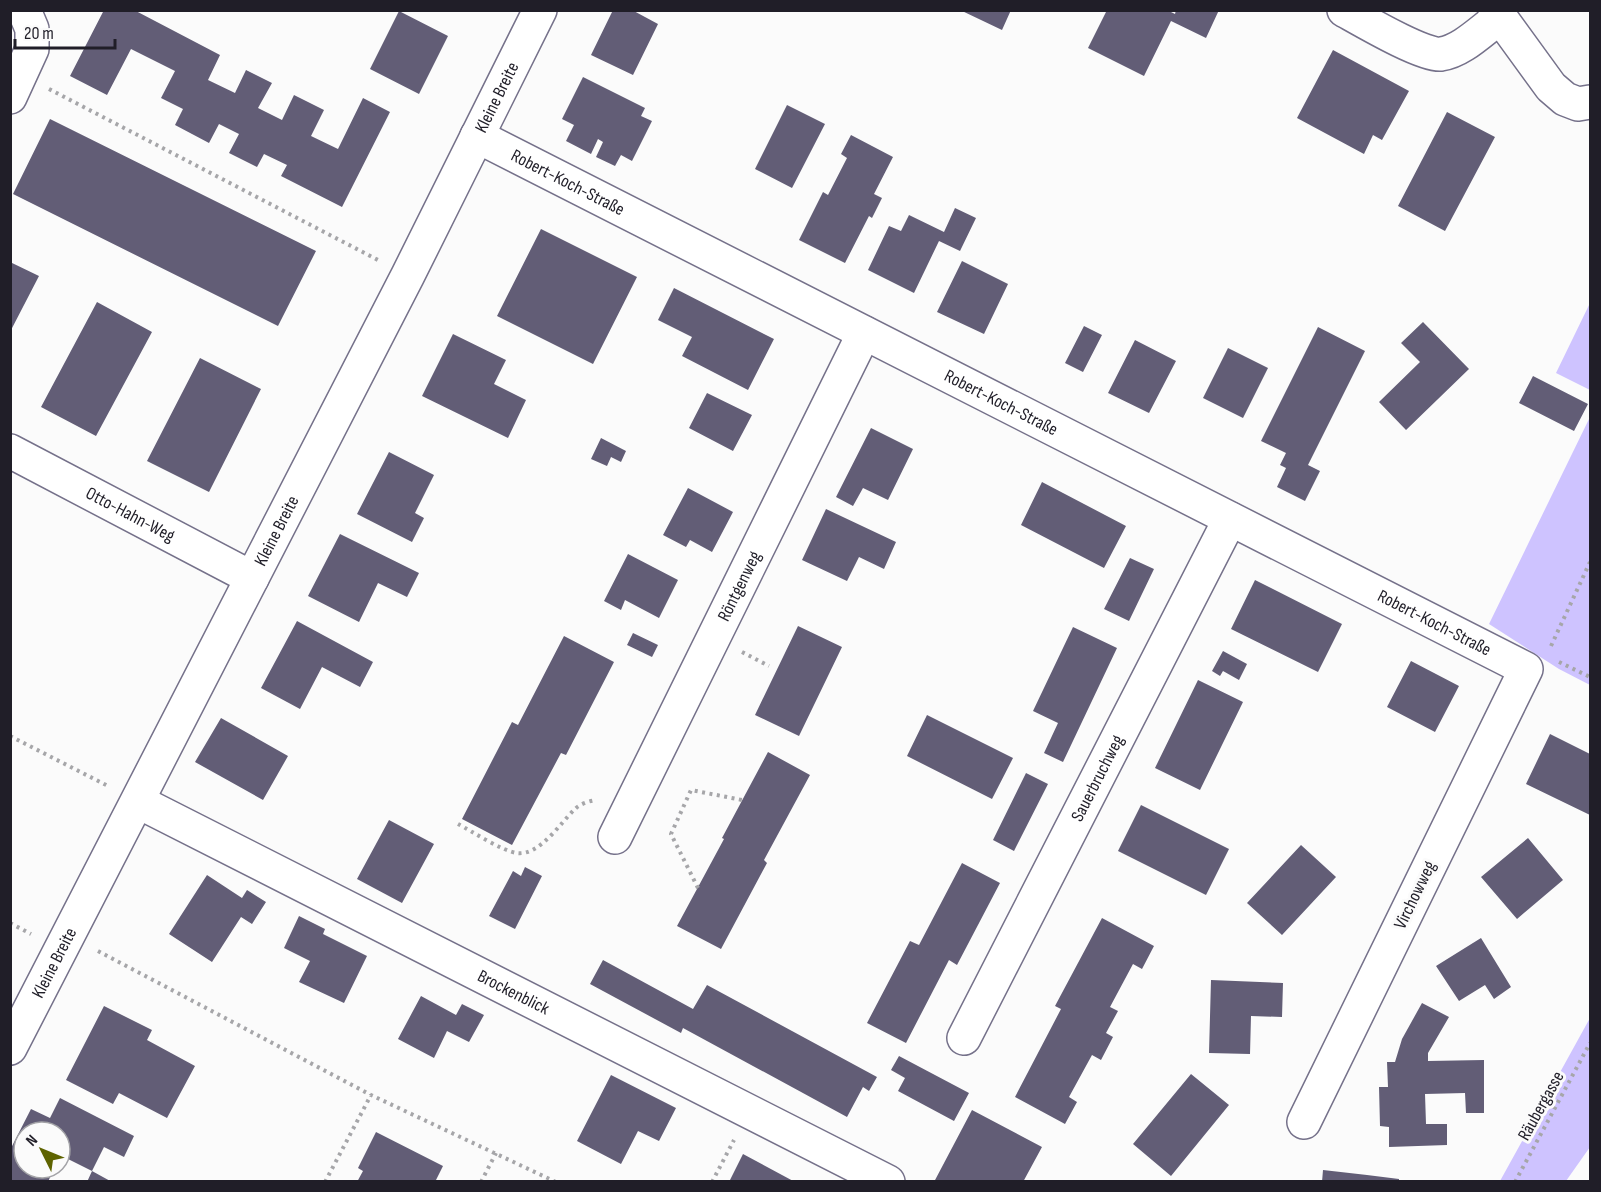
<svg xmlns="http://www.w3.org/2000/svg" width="1601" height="1192" viewBox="0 0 1601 1192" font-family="'Sofia Sans Condensed',sans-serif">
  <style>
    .green { fill: #cec3ff }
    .building { fill: #625d76 }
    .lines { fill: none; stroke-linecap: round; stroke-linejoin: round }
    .minor-casing { stroke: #75718a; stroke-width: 36 }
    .path { stroke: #a6a6a9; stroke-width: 4; stroke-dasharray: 3 4.5; stroke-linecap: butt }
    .minor { stroke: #fff; stroke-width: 33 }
    .labels { text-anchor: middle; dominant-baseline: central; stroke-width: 6; stroke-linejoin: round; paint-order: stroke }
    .street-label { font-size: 18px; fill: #201e28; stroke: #fbfbfb }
  </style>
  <rect width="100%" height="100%" fill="#fbfbfb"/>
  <path class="green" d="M1590,303V390L1556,373Z
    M1590,417V685L1559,669L1489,624Z
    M1590,1018V1147L1566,1181H1500Z"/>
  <path class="building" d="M104,10H134L220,55L208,80L235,93L246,70L272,83L258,108L282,120L294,95L324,110L311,136L338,149L363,98L390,112L342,207L281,176L287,165L264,154L257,167L229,153L239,134L219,124L209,143L175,125L183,109L161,98L175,71L131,49L107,95L70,76Z
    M613,10H632L658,24L633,75L591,55Z
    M960,10H1011L1002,30Z
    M1107,10H1167L1175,14L1176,10H1219L1206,38L1171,21L1144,76L1088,48Z
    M399,11L448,36L419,94L370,69Z
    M1333,50L1409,91L1382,140L1373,135L1364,154L1297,118Z
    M583,77L645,108L641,116L652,121L632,161L621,155L615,166L596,157L603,142L598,139L591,154L566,141L574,125L562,119Z
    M787,105L825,124L792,188L755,169Z
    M1447,112L1495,137L1445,231L1398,206Z
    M50,119L316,251L278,326L13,194Z
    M851,135L893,157L874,194L882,198L872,218L869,216L845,263L799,240L823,192L828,195L847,158L841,154Z
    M955,208L976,218L960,251L939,241L914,293L868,270L889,226L901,231L909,215L944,232Z
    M541,229L637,277L593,364L497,316Z
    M962,261L1008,284L984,334L937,312Z
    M10,262L39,276L10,332Z
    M674,288L774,339L748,390L682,356L692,337L658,320Z
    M97,302L152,332L96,436L41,407Z
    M1423,322L1469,369L1406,430L1379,402L1420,362L1401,343Z
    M1084,326L1102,335L1083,372L1065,363Z
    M1318,327L1365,351L1308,465L1320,471L1305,501L1277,487L1286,468L1280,465L1286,453L1261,441Z
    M453,334L506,360L494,384L526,400L508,438L422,396Z
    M1135,340L1176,361L1149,413L1108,393Z
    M1228,348L1268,368L1243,418L1203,398Z
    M200,358L261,389L209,492L147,461Z
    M1533,376L1588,404L1574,431L1519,403Z
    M707,393L752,415L733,451L689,428Z
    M871,428L913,449L888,500L863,488L853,506L836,497Z
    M601,438L626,451L621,462L611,457L607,466L591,459Z
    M389,452L434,475L415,513L424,518L412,542L357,514Z
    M1042,482L1126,526L1104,568L1021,525Z
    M688,488L733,512L712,552L690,540L686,547L663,535Z
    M826,509L896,542L884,569L859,557L847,581L802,560Z
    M340,534L419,573L407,597L378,583L359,622L308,596Z
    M628,554L678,580L659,618L625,600L621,610L604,601Z
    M1130,558L1154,569L1129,621L1104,609Z
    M1255,580L1342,624L1318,672L1231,629Z
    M297,621L373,662L360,687L322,667L300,709L261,688Z
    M798,626L842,647L799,736L755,715Z
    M1073,627L1117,648L1063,762L1044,753L1058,723L1033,711Z
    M633,633L658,645L652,657L627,645Z
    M564,636L614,662L566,755L561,753L512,845L462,819L512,722L518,725Z
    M1223,651L1247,664L1239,680L1223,671L1220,676L1212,671Z
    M1411,661L1459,686L1435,732L1387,707Z
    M1198,680L1243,702L1200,790L1155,768Z
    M927,715L1013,758L992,799L907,756Z
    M221,718L288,756L263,800L195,762Z
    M1550,734L1590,754V815L1526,784Z
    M768,752L810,775L764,860L767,863L721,949L677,926L724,839L722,838Z
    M1026,773L1048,784L1014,851L993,840Z
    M1141,805L1229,849L1206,895L1118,851Z
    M389,820L434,844L402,903L357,879Z
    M1528,838L1563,880L1517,919L1481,877Z
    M1301,845L1336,877L1282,935L1247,903Z
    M962,863L1000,883L957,965L949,960L906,1043L867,1023L910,941L919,945Z
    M525,867L542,876L515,929L489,916L513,871L521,876Z
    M207,875L242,898L247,890L266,902L252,924L241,917L212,962L169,934Z
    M299,916L325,929L323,934L367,956L344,1003L299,982L310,961L284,948Z
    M1102,918L1154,946L1142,969L1133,964L1110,1007L1118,1011L1106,1033L1113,1037L1101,1060L1092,1055L1069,1097L1077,1102L1065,1124L1015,1097L1061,1009L1055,1006Z
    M1481,938L1511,987L1494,999L1485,985L1459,1001L1436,966Z
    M603,960L693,1009L707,985L877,1077L869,1091L863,1087L847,1117L683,1028L681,1033L590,984Z
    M1211,980L1283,983L1282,1017L1251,1016L1250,1054L1209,1053Z
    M421,996L456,1015L462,1004L484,1015L469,1042L447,1031L434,1058L398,1039Z
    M1422,1003L1449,1017L1428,1053V1061L1484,1060V1113H1466L1465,1093L1425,1094L1426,1124H1447V1145L1389,1147V1127L1380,1126L1379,1087H1388L1387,1062H1395L1402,1039Z
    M104,1006L152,1030L147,1040L195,1066L167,1118L119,1093L113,1104L66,1080Z
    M899,1056L969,1093L954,1121L898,1091L905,1078L891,1070Z
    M1191,1074L1229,1105L1171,1176L1133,1144Z
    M611,1075L676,1108L659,1141L638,1131L621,1164L577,1141Z
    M60,1098L134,1136L124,1157L104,1147L92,1171L60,1155V1132H24V1168H54L48,1182H10V1150L31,1109L50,1118Z
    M972,1110L1042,1147L1023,1182H934Z
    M376,1132L443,1166L435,1182H357L363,1171L358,1168Z
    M743,1154L795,1182H729Z
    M1323,1170L1367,1175L1399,1179V1182H1322Z
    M92,1171L112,1182H87Z"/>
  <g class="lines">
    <g class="minor-casing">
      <g id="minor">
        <path d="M1344,10C1362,20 1425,57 1441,54C1462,51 1482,30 1499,18"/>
        <path d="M1495,10L1551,87L1565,99L1578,104L1590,102"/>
        <path d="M10,97L32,49V29L24,10"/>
        <path id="s1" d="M477,136L1526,669L1304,1122"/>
        <path id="s2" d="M10,451L252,578"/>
        <path id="s3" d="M139,802L888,1182"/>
        <path id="s4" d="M615,837L864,333"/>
        <path id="s5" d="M964,1038L1230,519"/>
        <path id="s6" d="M10,1048L408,275L540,10"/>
      </g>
    </g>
    <path class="path" d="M49,89L378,260
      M1551,646L1590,562
      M742,652L769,666
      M1559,662L1590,677
      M10,736L108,786
      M458,824C473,832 502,851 517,853C540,856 561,822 575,809C580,804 589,801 596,800
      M698,888L671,834L691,790L742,800
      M10,923L31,934
      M98,951L371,1095L556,1182
      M325,1182L371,1095
      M481,1182L496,1153
      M712,1182L734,1140
      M1515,1182L1590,1043"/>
    <use href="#minor" class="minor"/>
  </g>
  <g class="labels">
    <g class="street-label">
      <text stroke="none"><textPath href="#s6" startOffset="1068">Kleine Breite</textPath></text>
      <text stroke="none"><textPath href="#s1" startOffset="102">Robert-Koch-Straße</textPath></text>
      <text stroke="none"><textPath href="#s1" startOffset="588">Robert-Koch-Straße</textPath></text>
      <text stroke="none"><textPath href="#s2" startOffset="136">Otto-Hahn-Weg</textPath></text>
      <text stroke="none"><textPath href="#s6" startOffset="582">Kleine Breite</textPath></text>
      <text stroke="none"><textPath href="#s4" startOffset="280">Röntgenweg</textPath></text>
      <text stroke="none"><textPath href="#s1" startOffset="1074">Robert-Koch-Straße</textPath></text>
      <text stroke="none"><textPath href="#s5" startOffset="292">Sauerbruchweg</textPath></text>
      <text transform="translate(1415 895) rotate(-64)">Virchowweg</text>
      <text stroke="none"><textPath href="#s6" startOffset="96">Kleine Breite</textPath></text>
      <text stroke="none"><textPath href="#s3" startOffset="420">Brockenblick</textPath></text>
      <text transform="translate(1541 1106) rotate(-61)">Räubergasse</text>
    </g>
  </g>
  <rect width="1601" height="1192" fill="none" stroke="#201e28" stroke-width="24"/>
  <g transform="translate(42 1150) rotate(313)"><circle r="28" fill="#fbfbfb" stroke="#a3a3a7" stroke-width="1.5"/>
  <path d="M0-4.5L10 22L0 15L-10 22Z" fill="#5e6300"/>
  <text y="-9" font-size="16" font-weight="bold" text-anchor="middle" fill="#201e28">N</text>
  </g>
  <path d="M15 39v9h100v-9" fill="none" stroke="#201e28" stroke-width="3"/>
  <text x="24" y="39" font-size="18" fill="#201e28" stroke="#fbfbfb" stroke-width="4.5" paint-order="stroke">20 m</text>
</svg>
